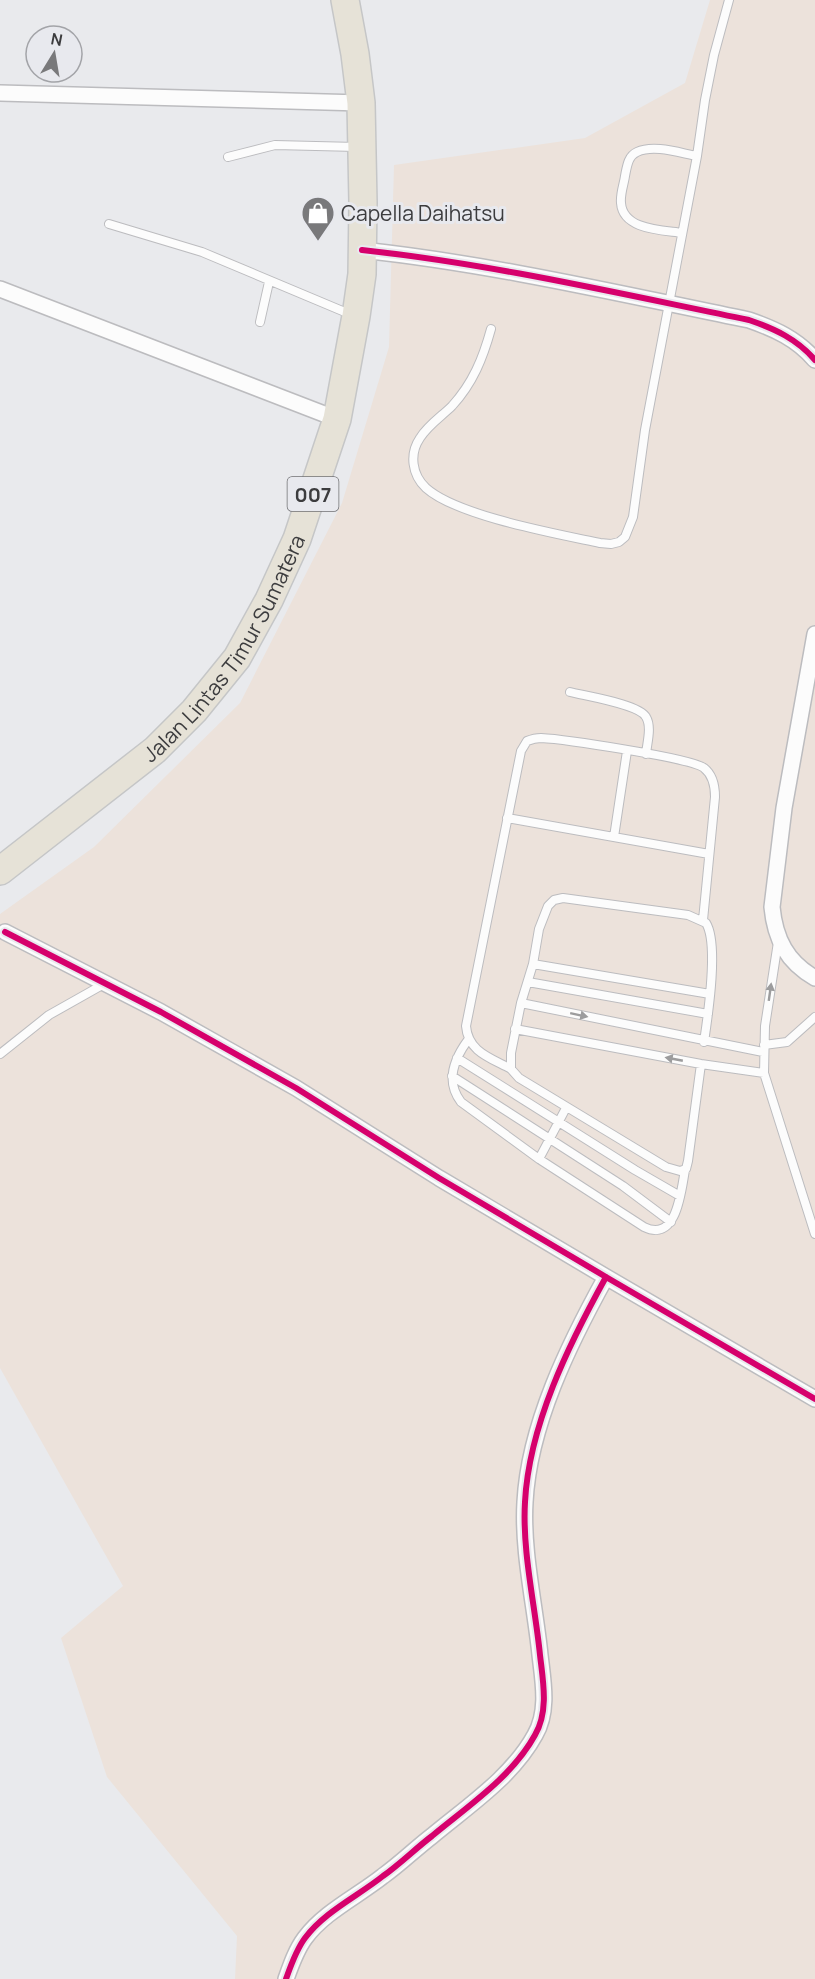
<svg xmlns="http://www.w3.org/2000/svg" width="815" height="1979" viewBox="0 0 815 1979" font-family="Manrope,sans-serif">
  <style>
    .industrial { fill: #ece2db }
    .lines { fill: none; stroke-linecap: round; stroke-linejoin: round }
    .lane-casing { stroke: #bcbcbf; stroke-width: 10 }
    .street-casing { stroke: #bcbcbf; stroke-width: 18 }
    .highway-casing { stroke: #c5c6c7; stroke-width: 30 }
    .lane { stroke: #fcfcfc; stroke-width: 8 }
    .street { stroke: #fcfcfc; stroke-width: 15 }
    .highway { stroke: #e6e2d7; stroke-width: 27 }
    .cycleway-casing { stroke: #e8e9ee; stroke-width: 10 }
    .cycleway { stroke: #d6006c; stroke-width: 6 }
    .oneway { fill: #9c9c9d }
    .labels { text-anchor: middle; dominant-baseline: central; stroke-width: 6; stroke-linejoin: round; paint-order: stroke }
    .shield { fill: #e8e9ee; stroke: #707073; stroke-width: 1.5 }
    .shield-label { font-size: 20px; font-weight: bold; fill: #3c3c3e }
    .poi-label { font-size: 21px; fill: #3c3c3e; stroke: #e8e9ee; text-anchor: start }
    .street-label { font-size: 21px; fill: #3c3c3e; stroke: #e8e9ee }
  </style>
  <rect width="100%" height="100%" fill="#e9eaed"/>
  <path class="industrial" d="M710,0H815V1979H235L237,1936L107,1777L61,1638L123,1586L0,1368V914L94,847L240,703L342,503L389,347L394,165L585,138L685,83Z"/>
  <g class="lines">
    <g class="lane-casing">
      <path id="lane" d="M228,157L275,145L357,147
        M109,224L202,252L352,315
        M682,233C662,230 623,230 621,203C620,194 624,184 625,176C627,166 628,156 637,152C654,144 680,153 697,156
        M260,322L269,282
        M491,329C483,358 473,383 452,406C442,416 428,425 420,438C409,454 412,475 426,488C457,516 558,534 600,543L611,544L619,542L625,537L633,517L645,430L697,156L705,100L714,55L729,0
        M570,692C585,696 639,704 646,717C652,727 647,743 646,754
        M507,818L709,854
        M614,837L627,751
        M778,942L765,1026L764,1073L815,1234
        M533,964L710,994
        M528,982L708,1014
        M521,1003L763,1052
        M515,1029L701,1064L764,1073
        M468,1040C454,1059 445,1081 461,1102L539,1159
        M764,1045L787,1042L815,1017
        M0,1054L49,1015L104,984
        M457,1058L635,1170L680,1196
        M701,1064L688,1161L686,1169L680,1171L666,1167L519,1078L511,1069V1053L521,1003L533,964L539,929L548,906L554,900L563,898L688,915L706,923C719,944 708,1015 704,1042
        M511,1069C491,1058 468,1052 466,1026L521,751L527,741C532,739 536,738 541,738C562,739 692,758 704,768C713,775 715,787 715,797L703,920
        M452,1076L623,1186L671,1222
        M566,1108L539,1159L644,1227C677,1243 681,1191 685,1170"/>
    </g>
    <g class="street-casing">
      <path id="street" d="M0,93L361,103
        M362,250C492,264 621,294 749,320C775,329 797,339 815,360
        M0,289L337,419
        M815,634L784,808L772,907C775,939 787,962 815,978
        M5,932L161,1012L296,1088L439,1178L606,1277L815,1399
        M286,1979C291,1965 296,1950 305,1938C324,1912 358,1896 383,1876C400,1864 415,1849 432,1836C468,1806 512,1777 535,1735C549,1711 543,1681 540,1655C535,1605 522,1551 525,1502C529,1425 569,1344 606,1277"/>
    </g>
    <g class="highway-casing">
      <g id="highway">
        <path id="s1" d="M0,871L155,750L194,711L237,658L269,600L297,539L337,419L356,316L362,274L363,203L361,103L355,54L345,0"/>
      </g>
    </g>
    <use href="#lane" class="lane"/>
    <use href="#street" class="street"/>
    <use href="#highway" class="highway"/>
    <g class="cycleway-casing">
      <path id="cycleway" d="M362,250C492,264 621,294 749,320C775,329 797,339 815,360
        M5,932L161,1012L296,1088L439,1178L606,1277L815,1399
        M286,1979C291,1965 296,1950 305,1938C324,1912 358,1896 383,1876C400,1864 415,1849 432,1836C468,1806 512,1777 535,1735C549,1711 543,1681 540,1655C535,1605 522,1551 525,1502C529,1425 569,1344 606,1277"/>
    </g>
    <use href="#cycleway" class="cycleway"/>
  </g>
  <defs><path id="oneway-solid" d="M-6-.8H1V-3.2L6.5 0L1 3.2V.8H-6Z" transform="scale(1.5)"/></defs>
  <g class="oneway">
    <use href="#oneway-solid" transform="translate(770 992) rotate(-82)"/>
    <use href="#oneway-solid" transform="translate(579 1015) rotate(12)"/>
    <use href="#oneway-solid" transform="translate(674 1059) rotate(-169)"/>
  </g>
  <defs>
    <g id="shop-pin" transform="scale(1.725)"><path d="M0 17L-7.5 6A9.5 9.5 0 1 1 7.5 6Z" fill="#79797b" stroke="#e8e9ee"/><path d="M-5-2.5h2.3a2.7 3.5 0 0 1 5.4 0H5L5.5 6h-11ZM-1.5-2.5h3a1.5 2.3 0 0 0-3 0Z" fill="#fff"/></g>
  </defs>
  <g fill-rule="evenodd">
    <use href="#shop-pin" x="318" y="213"/>
  </g>
  <g class="labels">
    <rect class="shield" x="287.5" y="477" width="51" height="34" rx="4.5"/>
    <g class="shield-label">
      <text x="313" y="494">007</text>
    </g>
    <g class="poi-label">
      <text x="341" y="213">Capella Daihatsu</text>
    </g>
    <g class="street-label">
      <text stroke="none"><textPath href="#s1" startOffset="321">Jalan Lintas Timur Sumatera</textPath></text>
    </g>
  </g>
  <g transform="translate(54 54) rotate(11)"><circle r="28" fill="#e8e9ee" stroke="#a3a4a8" stroke-width="1.5"/>
  <path d="M0-4.5L10 22L0 15L-10 22Z" fill="#79797b"/>
  <text y="-9" font-size="16" font-weight="bold" text-anchor="middle" fill="#3c3c3e">N</text>
  </g>
</svg>
